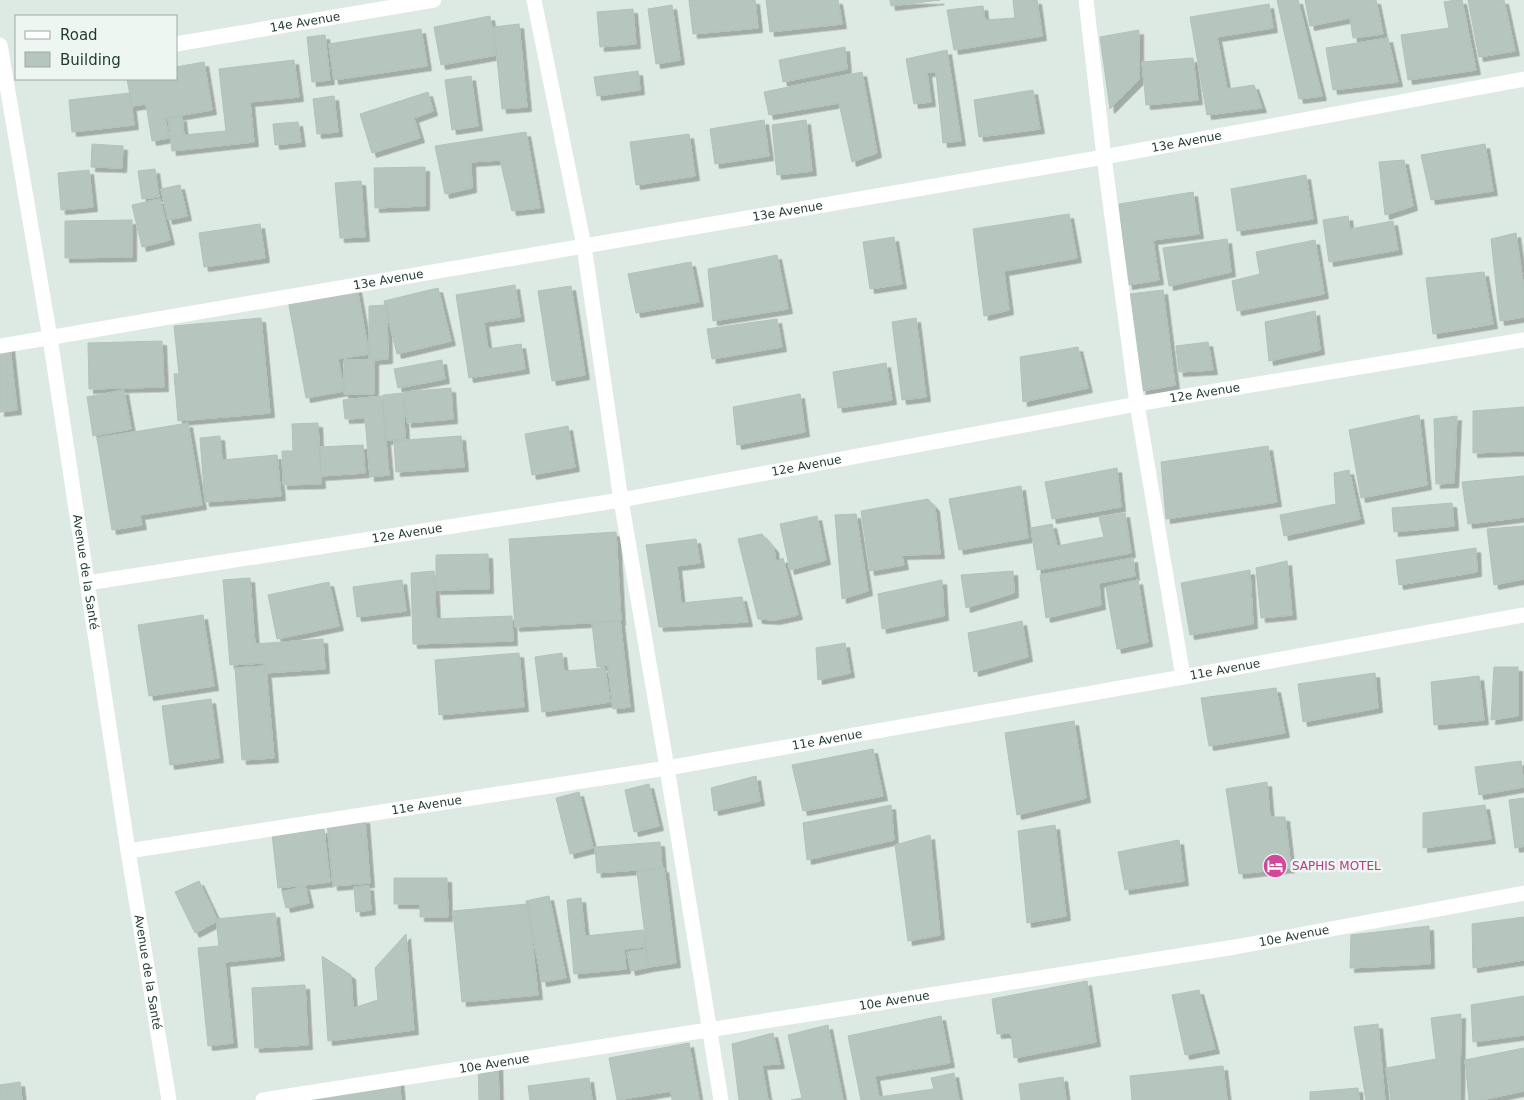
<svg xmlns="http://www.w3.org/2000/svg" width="1524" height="1100" viewBox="0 0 1524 1100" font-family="'DejaVu Sans',sans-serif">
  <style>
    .building { fill: #b6c6bf; stroke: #b0c2ba; filter: url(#shadow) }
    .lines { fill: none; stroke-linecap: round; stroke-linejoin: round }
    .minor { stroke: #fff; stroke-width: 15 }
    .labels { text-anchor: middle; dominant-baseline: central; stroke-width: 5; stroke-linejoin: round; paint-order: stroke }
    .street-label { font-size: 12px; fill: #1f3830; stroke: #edf6f1 }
    .hotel-label { font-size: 12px; fill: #b23c85; stroke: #edf6f1; text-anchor: start }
  </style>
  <defs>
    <filter id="shadow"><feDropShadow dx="4.5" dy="4.5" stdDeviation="0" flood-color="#0004"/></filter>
  </defs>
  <rect width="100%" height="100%" fill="#dde9e3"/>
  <path class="building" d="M689,0H755L758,28L693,34Z
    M766,0H838L842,24L770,32Z
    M890,0H940L891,6Z
    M1013,0H1037L1042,36L954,50L947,10L983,6L985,20L1015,18Z
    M1277,0H1298L1322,96L1299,99Z
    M1305,0H1376L1383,34L1353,38L1350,18L1310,26Z
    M1455,0H1462L1476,70L1408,80L1401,35L1449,28L1444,2Z
    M1468,0H1504L1515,51L1479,57Z
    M1269,4L1273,28L1217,37L1227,89L1254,85L1262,108L1207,115L1190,17Z
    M672,5L680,60L656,64L648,9Z
    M633,9L636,44L600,47L597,12Z
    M490,16L497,55L441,65L434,27Z
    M519,24L527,107L502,109L494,27Z
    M421,29L427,66L334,80L329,44Z
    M1139,30V80L1110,109L1100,37Z
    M325,35L330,80L312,82L307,37Z
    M1388,38L1398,82L1333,90L1326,48Z
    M845,47L847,69L783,82L779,60Z
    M947,50L961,141L943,143L936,72H927L931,102L914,104L906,59Z
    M1193,58L1198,100L1146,105L1142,62Z
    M294,60L299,97L250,102L254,142L172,151L168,118L182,117L184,135L226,131L219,69Z
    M204,62L212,110L165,118L169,138L152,141L146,104L132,106L127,79H176V67Z
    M638,71L640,90L597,96L594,77Z
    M862,72L877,153L852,162L839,103L769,115L764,92Z
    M471,76L478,126L452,130L445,80Z
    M1033,90L1040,129L979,137L974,100Z
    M428,92L433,111L414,118L420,138L372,153L360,114Z
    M130,93L134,125L72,132L69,100Z
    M334,96L338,132L317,134L313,99Z
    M764,120L769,156L715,164L710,129Z
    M806,120L812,171L777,175L772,125Z
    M298,122L301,142L275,145L273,124Z
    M526,132L540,208L512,211L500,160L471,162L472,188L445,194L435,146Z
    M689,134L695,176L636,185L630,142Z
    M92,144L123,146L122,168L91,167Z
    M1485,144L1493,191L1431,200L1421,155Z
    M1404,160L1413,206L1385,215L1379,162Z
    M425,167V206L375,208L374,168Z
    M155,169L159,197L142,199L138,171Z
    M89,170L93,207L61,210L58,173Z
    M1306,175L1313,219L1237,231L1231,189Z
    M361,181L365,237L340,238L335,183Z
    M180,185L187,216L168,220L161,189Z
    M1193,192L1199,234L1153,240L1159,280L1128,285L1119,204Z
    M160,199L170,240L142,247L132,205Z
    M1069,214L1077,258L1004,271L1009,310L984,316L973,229Z
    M1348,216L1350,229L1393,221L1398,250L1329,262L1323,220Z
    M132,220V257L65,258V221Z
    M260,224L265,258L204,267L199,233Z
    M1516,233L1524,289V317L1500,321L1491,239Z
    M894,237L902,284L870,289L863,242Z
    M1227,239L1231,272L1169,286L1163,248Z
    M1315,240L1324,294L1237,311L1232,281L1260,274L1256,252Z
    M777,255L788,309L713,321L708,269Z
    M691,262L699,302L636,313L628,274Z
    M1484,272L1493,324L1433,334L1426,278Z
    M515,285L520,317L484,322L488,349L521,344L525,369L469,378L456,295Z
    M571,286L585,375L552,381L538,291Z
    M357,288L369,354L338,359L344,391L306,398L288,300Z
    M438,288L451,341L397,354L384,301Z
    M1163,290L1175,385L1142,391L1130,294Z
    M387,305L388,359L374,360V394H344V360H369V306Z
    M1315,311L1320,350L1269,361L1265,322Z
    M261,318L270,413L178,421L174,374H179L174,326Z
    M916,318L926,397L902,400L892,322Z
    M777,319L782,347L712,359L707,329Z
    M162,341L164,387L89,389L88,343Z
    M1208,342L1213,370L1179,372L1176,346Z
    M10,346L17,410L0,412V347Z
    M1078,347L1088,388L1023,402L1020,357Z
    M442,360L445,379L398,388L394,369Z
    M886,363L892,400L838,408L833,372Z
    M451,388L453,419L407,423L404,392Z
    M124,390L131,429L93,436L87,397Z
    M403,393L405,439L385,440L383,395Z
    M800,394L805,432L737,445L733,407Z
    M382,396L389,475L370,477L365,418L345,419L343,400Z
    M1524,407V451L1473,453V411Z
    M1419,415L1427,485L1361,498L1349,430Z
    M1457,416L1454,483L1436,484L1434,419Z
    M188,423L202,505L140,515L142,525L112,530L97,438Z
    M318,423L321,484L283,485L282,451H293L292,424Z
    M568,426L575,467L532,475L525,434Z
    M220,436L222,460L277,455L281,496L205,502L200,438Z
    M461,436L464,467L396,472L394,441Z
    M363,445L365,473L321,476L320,447Z
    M1268,446L1277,502L1166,519L1161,462Z
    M1117,468L1121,507L1052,519L1045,482Z
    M1349,470L1360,519L1284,536L1280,515L1336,504L1334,473Z
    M1524,476V517L1468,524L1462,482Z
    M1021,486L1028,538L959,550L949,499Z
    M928,499L935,507L940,554L902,555L904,565L870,571L861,511Z
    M1452,503L1454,526L1394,532L1392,508Z
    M1125,513L1131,553L1037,570L1031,528L1052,524L1057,546L1104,537L1099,517Z
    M856,514L868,591L842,599L835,515Z
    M817,516L826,560L790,570L780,524Z
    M1524,526V579L1494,585L1487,529Z
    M616,532L621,621L515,627L509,539Z
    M762,534L774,548L776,562L783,558L798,615L775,620L758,619L738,539Z
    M696,539L700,563L677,566L681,603L742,597L748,622L659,627L646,545Z
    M1476,548L1477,572L1399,585L1396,560Z
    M488,554L489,589L436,590V555Z
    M1133,558L1135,576L1099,583L1101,605L1046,618L1040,575Z
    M1287,561L1292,615L1261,618L1256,568Z
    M1250,570L1253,624L1190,635L1181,583Z
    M434,571L436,619L512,616L513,641L413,644L411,573Z
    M1013,571L1014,593L966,608L961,575Z
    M250,578L255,644L323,639L325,669L264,673V663L230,665L223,580Z
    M402,580L406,611L357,617L353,587Z
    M942,580L944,616L882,629L878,594Z
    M1138,580L1148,642L1117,649L1106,587Z
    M329,582L339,626L277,639L268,595Z
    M203,615L214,686L149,696L138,625Z
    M620,620L630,707L613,709L608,665L597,667L592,623Z
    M1022,621L1028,657L974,672L968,633Z
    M845,643L850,673L818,680L816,648Z
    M519,653L524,707L439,715L435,660Z
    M562,653L564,671L605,668L610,702L542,712L535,657Z
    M266,666L274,758L242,760L235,668Z
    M1494,667H1518V716L1491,720Z
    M1375,673L1378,708L1303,722L1298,684Z
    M1479,676L1484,720L1434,725L1431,682Z
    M1276,688L1285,733L1209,746L1201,698Z
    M211,699L219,758L170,765L162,706Z
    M1074,721L1086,798L1017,815L1005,733Z
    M873,749L883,796L803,811L792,765Z
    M1521,761L1524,787L1479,795L1475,767Z
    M756,776L760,801L714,811L711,788Z
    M1267,782L1270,817H1285L1291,868L1239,874L1226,789Z
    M649,784L659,826L634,832L625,790Z
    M579,792L593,848L570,854L556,798Z
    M1524,798V846L1515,848L1509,800Z
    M891,805L894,840L807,860L803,823Z
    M1485,805L1491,839L1423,848V813Z
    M365,819L370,883L333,886L327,822Z
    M1055,825L1066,916L1027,923L1018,831Z
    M324,829L330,882L278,888L272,834Z
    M930,835L940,935L908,941L895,845Z
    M1179,840L1184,881L1125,890L1118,852Z
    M660,842L662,868L597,873L595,847Z
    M664,868L676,963L649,967L637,872Z
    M394,878H447L448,917H420V904H394Z
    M199,881L218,921L195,933L175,892Z
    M305,886L309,903L286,908L282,892Z
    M369,886L371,910L356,912L354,887Z
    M549,896L566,978L542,982L526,901Z
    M581,898L585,936L643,930L645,947L624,949L626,969L574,974L567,900Z
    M528,904L538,995L462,1002L453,911Z
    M275,913L280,956L225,962L233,1043L208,1046L198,948L219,946L216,919Z
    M1524,917V960L1473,968L1472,924Z
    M1429,926L1430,964L1350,968L1351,935Z
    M406,934L414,1030L328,1041L322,956L351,975L353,1008L378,1000L375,968Z
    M646,949L649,967L631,971L627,952Z
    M1087,981L1096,1042L1014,1058L1011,1033L997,1034L992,999Z
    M305,985L308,1045L255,1048L252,988Z
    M1199,990L1215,1049L1185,1055L1172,995Z
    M1524,996V1035L1473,1042L1471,1005Z
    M1461,1014L1460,1100H1391L1386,1068L1436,1059L1431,1018Z
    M941,1016L950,1063L875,1076L879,1097L934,1089L931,1078L954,1073L959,1100H861L848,1036Z
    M1378,1024L1385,1100H1366L1354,1027Z
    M828,1025L843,1100H791L802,1098L788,1035Z
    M773,1033L780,1064L762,1065L768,1100H739L732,1044Z
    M689,1043L699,1100H672L671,1091L617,1100L609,1058Z
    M1524,1048V1091L1481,1100H1469L1465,1060Z
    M478,1061H498L499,1100H479Z
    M1223,1066L1227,1100H1132L1130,1076Z
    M399,1076L401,1100H305Z
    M1063,1077L1066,1100H1021L1019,1084Z
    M589,1078L592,1100H530L528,1086Z
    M20,1082L22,1100H0V1085Z
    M1358,1088L1359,1100H1310V1092Z"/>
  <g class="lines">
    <g class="minor">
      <path d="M534,0L584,246L621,500L667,768L721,1100"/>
      <path d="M1086,0L1104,157L1137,404L1183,677"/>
      <path id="s1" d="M176,44L434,0"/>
      <path id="s2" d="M0,45L50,338L128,851L169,1100"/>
      <path id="s3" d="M0,346L1104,157L1524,79"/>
      <path id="s4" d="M87,583L621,500L1137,404L1524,340"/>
      <path id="s5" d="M128,851L667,768L1183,677L1524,615"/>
      <path id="s6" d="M263,1100L1235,947L1524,893"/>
    </g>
  </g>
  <defs>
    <g id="hotel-disc" transform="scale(1.25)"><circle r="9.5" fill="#d1479c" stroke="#edf6f1"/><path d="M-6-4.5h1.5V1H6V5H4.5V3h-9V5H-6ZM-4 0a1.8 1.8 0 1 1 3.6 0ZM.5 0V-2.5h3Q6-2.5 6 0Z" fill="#fff"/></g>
  </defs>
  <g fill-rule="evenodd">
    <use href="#hotel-disc" x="1275" y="866"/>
  </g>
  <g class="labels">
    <g class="street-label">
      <text stroke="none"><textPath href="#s1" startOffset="131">14e Avenue</textPath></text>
      <text stroke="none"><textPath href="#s3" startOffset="1204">13e Avenue</textPath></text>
      <text stroke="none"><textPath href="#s3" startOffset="799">13e Avenue</textPath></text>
      <text stroke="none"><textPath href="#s3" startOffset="394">13e Avenue</textPath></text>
      <text stroke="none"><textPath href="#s4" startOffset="1134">12e Avenue</textPath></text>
      <text stroke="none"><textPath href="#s4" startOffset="729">12e Avenue</textPath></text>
      <text stroke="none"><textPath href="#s4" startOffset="324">12e Avenue</textPath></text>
      <text stroke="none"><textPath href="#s2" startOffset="534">Avenue de la Santé</textPath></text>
      <text stroke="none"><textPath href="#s5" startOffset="1112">11e Avenue</textPath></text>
      <text stroke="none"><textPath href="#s5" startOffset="708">11e Avenue</textPath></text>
      <text stroke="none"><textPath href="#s5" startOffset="302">11e Avenue</textPath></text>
      <text stroke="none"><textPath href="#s6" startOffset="1044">10e Avenue</textPath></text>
      <text stroke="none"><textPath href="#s2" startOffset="939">Avenue de la Santé</textPath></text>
      <text stroke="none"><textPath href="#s6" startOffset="639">10e Avenue</textPath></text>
      <text stroke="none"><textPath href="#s6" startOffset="234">10e Avenue</textPath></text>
    </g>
    <g class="hotel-label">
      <text x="1292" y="866">SAPHIS MOTEL</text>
    </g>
  </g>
  <rect x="15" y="15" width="162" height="65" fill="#edf6f1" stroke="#9baaa4"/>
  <rect x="25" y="31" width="25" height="8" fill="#ffffff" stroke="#9baaa4"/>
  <text x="60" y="40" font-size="15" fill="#1f3830">Road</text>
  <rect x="25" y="52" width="25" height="15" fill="#b6c6bf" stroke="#9baaa4"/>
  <text x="60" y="65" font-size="15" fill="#1f3830">Building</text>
</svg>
